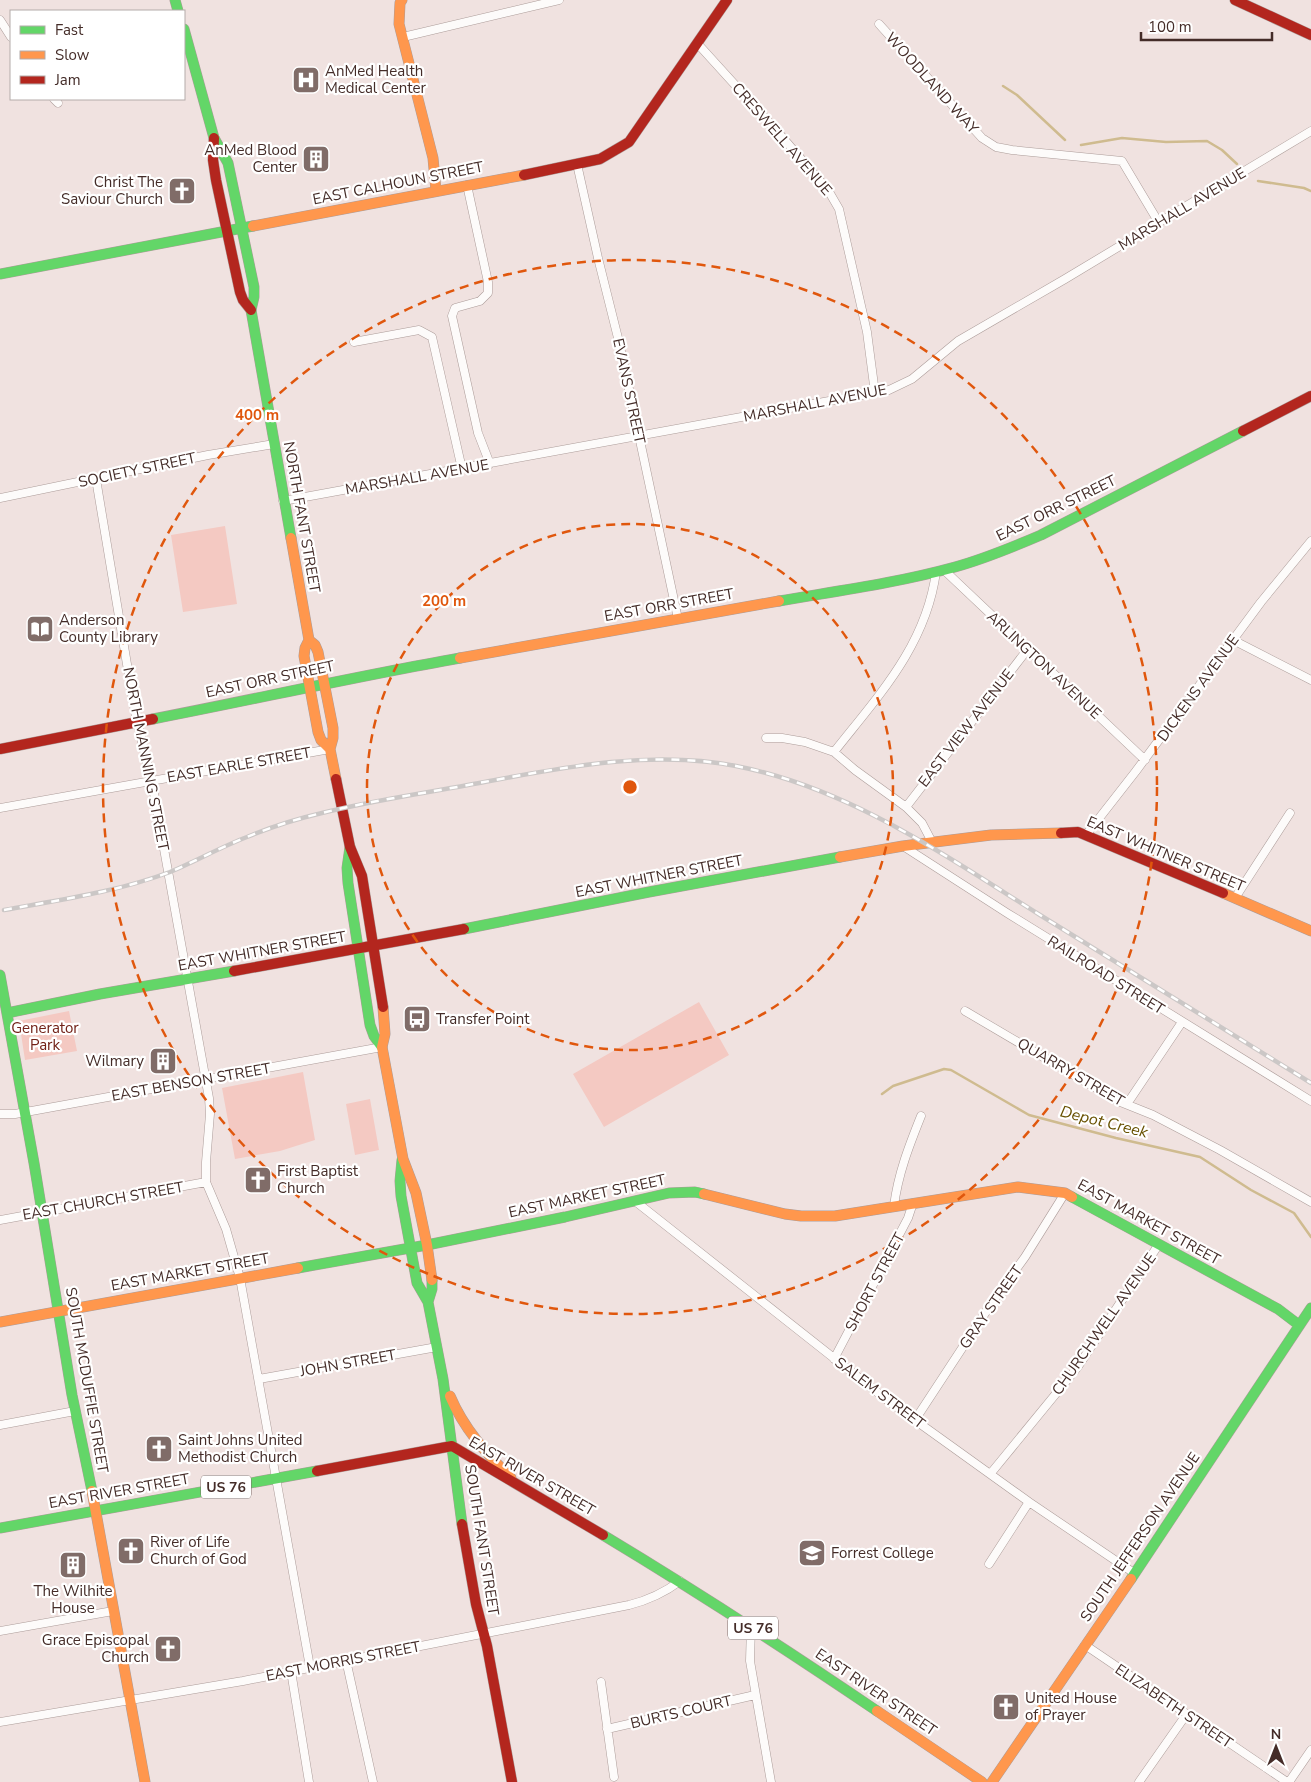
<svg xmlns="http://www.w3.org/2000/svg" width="1311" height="1782" viewBox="0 0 1311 1782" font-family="'Nunito Sans',sans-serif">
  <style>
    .green { fill: #f4c9c2 }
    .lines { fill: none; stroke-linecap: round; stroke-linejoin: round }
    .stream { stroke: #cfbb8f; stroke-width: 2.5 }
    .street-casing { stroke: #ac9c99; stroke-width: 9 }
    .fast-casing { stroke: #ac9c99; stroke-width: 11 }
    .slow-casing { stroke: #ac9c99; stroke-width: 11 }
    .jam-casing { stroke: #ac9c99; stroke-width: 11 }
    .street { stroke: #fdfbfa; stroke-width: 8 }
    .fast { stroke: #63d668; stroke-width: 10 }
    .slow { stroke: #ff974d; stroke-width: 10 }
    .jam { stroke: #b3261e; stroke-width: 10 }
    .rail-casing { stroke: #cbc7c6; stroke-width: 4.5 }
    .rail { stroke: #fff; stroke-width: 2.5; stroke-dasharray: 8; stroke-linecap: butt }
    .ring { fill: none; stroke: #e0570d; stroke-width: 2.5; stroke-dasharray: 9 6 }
    .labels { text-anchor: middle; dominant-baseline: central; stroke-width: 4.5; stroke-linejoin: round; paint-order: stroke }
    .shield { fill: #fff; stroke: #7c6b68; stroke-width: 1 }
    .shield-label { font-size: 14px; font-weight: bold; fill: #442c28 }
    .poi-label { font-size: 15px; fill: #442c28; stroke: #fff; text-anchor: start }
    .street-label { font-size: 15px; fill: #442c28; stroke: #fff }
    .park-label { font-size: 15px; fill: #722218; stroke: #fff }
    .water-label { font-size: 16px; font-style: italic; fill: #685100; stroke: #fff }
    .centre { fill: #e0570d; stroke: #fff; stroke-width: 2.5 }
    .ring-label { font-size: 15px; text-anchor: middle; font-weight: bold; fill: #e0570d; stroke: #fff; stroke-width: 4.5; stroke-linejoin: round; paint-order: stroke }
  </style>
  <rect width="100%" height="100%" fill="#f0e2e0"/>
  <path class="green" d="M225,526L237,604L183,612L171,535Z
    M699,1002L729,1055L604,1127L573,1074Z
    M69,1011L77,1051L25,1060L19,1021Z
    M303,1072L315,1140L280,1151L235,1159L222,1088Z
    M370,1099L379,1150L355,1155L346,1104Z"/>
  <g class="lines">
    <path class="stream" d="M1003,86L1017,95L1065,140
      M1081,145L1122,138L1166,142L1207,141L1222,150L1237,164
      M1258,181L1304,188L1311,191
      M882,1094L893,1086L944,1069L951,1070L1029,1115L1116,1138L1200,1157L1251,1190L1294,1213L1311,1237"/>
    <g class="street-casing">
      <path id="street" d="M0,20L11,37
        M879,24L982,138L996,147L1012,150L1122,161L1159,223
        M403,37L559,0
        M697,43L777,131L828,190L839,209L867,332L875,393
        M54,99L58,103
        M577,164L598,258L619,342L678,619
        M467,185L488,282V293L480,301L455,308L452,316L478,433L490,464
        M354,342L419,330L432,337L462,469
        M96,479L135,712L153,788L209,1098L210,1114L206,1162V1182L226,1229L240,1278L310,1667
        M0,498L208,455L274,444
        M283,501L889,390L912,379L958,341L1065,279L1311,131
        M944,570L1145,760
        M1233,640L1311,680
        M766,738H782L805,742L834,752L855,770L906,807L922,823L932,842
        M834,752C878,696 926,646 936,572
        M906,807L1027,650
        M0,808L330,749
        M1086,835L1136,771L1261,602L1311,541
        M903,846L1007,913L1311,1101
        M1235,898L1290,813
        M965,1011L1118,1101L1153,1115L1220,1150L1311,1202
        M1127,1104L1182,1022
        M0,1114H15L382,1047
        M635,1201L887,1400L1029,1502L1134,1573
        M894,1206C898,1174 909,1146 921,1116
        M0,1220L206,1182
        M834,1359L908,1218L913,1203
        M259,1379L437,1347
        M915,1420L993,1301L1025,1257L1065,1193
        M0,1425L75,1411
        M991,1473L1077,1368L1159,1244
        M989,1564L1029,1502
        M751,1626L750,1661L771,1782
        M0,1631L113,1611
        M1085,1645L1287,1782
        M346,1660L373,1782
        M291,1671L309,1782
        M601,1682L614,1777
        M0,1722L243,1681L629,1605C649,1600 664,1593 680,1581
        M607,1729L755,1695
        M1139,1782L1186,1715
        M1289,1782L1311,1750"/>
    </g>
    <g class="fast-casing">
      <path id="fast" d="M175,0L178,11
        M184,29L214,138L228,163L254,287V297L251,310L291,538
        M0,274L253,226
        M779,601C837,591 897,583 955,567C984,559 1013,547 1041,535L1243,431
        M153,719C256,699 358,676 460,658
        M350,847L347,868L348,883L370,1025L374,1036L382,1047
        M464,929L649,892L840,857
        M0,975L34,1163L72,1395L92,1491
        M7,1013L100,994L234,971
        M402,1160L400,1181L401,1196L417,1283L428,1302
        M1072,1197L1278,1309L1299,1325
        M298,1268L427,1245L565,1217L669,1193L695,1192L704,1194
        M432,1280V1289L428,1302L443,1379L462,1524
        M0,1528L317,1471
        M603,1535C696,1591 787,1650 877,1711
        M1131,1579L1311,1308"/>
    </g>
    <g class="slow-casing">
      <path id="slow" d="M402,0L400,3L399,24L433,158L436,191
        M253,226L524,175
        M291,538L309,640L315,645L318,652L333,728V738L330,749L336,779
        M309,640L305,648L304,656L318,732L321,740L330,749
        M460,658L779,601
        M840,857L903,846L991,835L1061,833
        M1223,893L1311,931
        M383,1007L385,1034L382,1047L403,1159L416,1193L427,1245L432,1280
        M704,1194L785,1214L801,1216H835L1018,1187L1065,1193L1072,1197
        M0,1322L298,1268
        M450,1396C464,1429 486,1453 511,1478
        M92,1491L145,1782
        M877,1711L982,1782
        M992,1782L1131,1579"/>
    </g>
    <g class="jam-casing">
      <path id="jam" d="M1235,0L1311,35
        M214,138L213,160L216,180L240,292L243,300L251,310
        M524,175L600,159L629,142L727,0
        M1243,431L1311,396
        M0,749L153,719
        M336,779L350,847L362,876L383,1007
        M1061,833L1078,832L1223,893
        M234,971L464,929
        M317,1471L452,1446L603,1535
        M462,1524L476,1604L487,1646L512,1782"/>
    </g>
    <use href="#street" class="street"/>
    <use href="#fast" class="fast"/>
    <use href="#slow" class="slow"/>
    <use href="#jam" class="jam"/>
    <g class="rail-casing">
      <path id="rail" d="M4,910C59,900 117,892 170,872C196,861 221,847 247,837C271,827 296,819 322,813C370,801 419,794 468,785C555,769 647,749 736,766C849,788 944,855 1040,915C1130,971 1221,1027 1311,1083"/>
    </g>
    <use href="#rail" class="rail"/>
  </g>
  <g class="ring">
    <circle cx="630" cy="787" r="263"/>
    <circle cx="630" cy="787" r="527"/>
  </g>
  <defs>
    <g id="hospital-square" transform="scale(1.4375)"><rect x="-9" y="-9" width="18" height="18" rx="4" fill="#806c68" stroke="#fff"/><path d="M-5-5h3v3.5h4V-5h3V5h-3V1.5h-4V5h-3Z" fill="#fff"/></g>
    <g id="building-square" transform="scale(1.4375)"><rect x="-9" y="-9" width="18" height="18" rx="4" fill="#806c68" stroke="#fff"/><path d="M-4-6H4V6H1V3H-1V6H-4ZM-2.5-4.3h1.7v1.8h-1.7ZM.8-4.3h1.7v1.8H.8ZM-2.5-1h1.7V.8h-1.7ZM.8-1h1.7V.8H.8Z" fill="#fff"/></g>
    <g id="church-square" transform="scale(1.4375)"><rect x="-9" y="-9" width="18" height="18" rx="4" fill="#806c68" stroke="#fff"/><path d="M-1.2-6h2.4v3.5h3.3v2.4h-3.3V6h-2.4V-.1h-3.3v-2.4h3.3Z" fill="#fff"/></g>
    <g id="library-square" transform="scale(1.4375)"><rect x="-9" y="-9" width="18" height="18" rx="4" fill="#806c68" stroke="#fff"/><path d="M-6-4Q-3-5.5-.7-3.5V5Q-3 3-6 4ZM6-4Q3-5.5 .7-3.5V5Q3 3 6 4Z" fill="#fff"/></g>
    <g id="bus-square" transform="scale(1.4375)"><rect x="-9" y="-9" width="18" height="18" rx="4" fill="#806c68" stroke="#fff"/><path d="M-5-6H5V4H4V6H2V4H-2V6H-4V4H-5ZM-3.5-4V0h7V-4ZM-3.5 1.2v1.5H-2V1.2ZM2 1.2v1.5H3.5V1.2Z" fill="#fff"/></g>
    <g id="university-square" transform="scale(1.4375)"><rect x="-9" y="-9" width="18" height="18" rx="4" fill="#806c68" stroke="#fff"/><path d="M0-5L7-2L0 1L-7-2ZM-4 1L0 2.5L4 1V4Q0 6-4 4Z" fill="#fff"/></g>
  </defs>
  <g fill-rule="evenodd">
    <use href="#hospital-square" x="306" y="80"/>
    <use href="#building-square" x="316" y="159"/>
    <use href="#church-square" x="182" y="191"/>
    <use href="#library-square" x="40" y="629"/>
    <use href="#bus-square" x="417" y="1019"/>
    <use href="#building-square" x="163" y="1061"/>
    <use href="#church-square" x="258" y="1180"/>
    <use href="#church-square" x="159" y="1449"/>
    <use href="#church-square" x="131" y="1551"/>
    <use href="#university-square" x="812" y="1553"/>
    <use href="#building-square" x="73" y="1565"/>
    <use href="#church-square" x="168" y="1649"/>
    <use href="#church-square" x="1006" y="1707"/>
  </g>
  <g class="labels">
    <g class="shield">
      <rect x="201" y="1475.5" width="50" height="23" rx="4"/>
      <rect x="728" y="1616.5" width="50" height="23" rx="4"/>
    </g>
    <g class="shield-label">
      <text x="226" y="1487">US 76</text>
      <text x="753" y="1628">US 76</text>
    </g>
    <g class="poi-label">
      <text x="325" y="71">AnMed Health<tspan x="325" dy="17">Medical Center</tspan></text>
      <text x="297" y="150" text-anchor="end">AnMed Blood<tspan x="297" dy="17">Center</tspan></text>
      <text x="163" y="182" text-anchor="end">Christ The<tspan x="163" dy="17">Saviour Church</tspan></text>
      <text x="59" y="620">Anderson<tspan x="59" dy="17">County Library</tspan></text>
      <text x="436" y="1019">Transfer Point</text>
      <text x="144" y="1061" text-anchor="end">Wilmary</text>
      <text x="277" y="1171">First Baptist<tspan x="277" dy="17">Church</tspan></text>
      <text x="178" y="1440">Saint Johns United<tspan x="178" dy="17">Methodist Church</tspan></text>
      <text x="150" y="1542">River of Life<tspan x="150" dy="17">Church of God</tspan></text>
      <text x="831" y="1553">Forrest College</text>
      <text x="73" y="1591" text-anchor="middle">The Wilhite<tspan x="73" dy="17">House</tspan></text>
      <text x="149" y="1640" text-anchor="end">Grace Episcopal<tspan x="149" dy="17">Church</tspan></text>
      <text x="1025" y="1698">United House<tspan x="1025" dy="17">of Prayer</tspan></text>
    </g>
    <g class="street-label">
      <text transform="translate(932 83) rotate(48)">WOODLAND WAY</text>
      <text transform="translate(782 139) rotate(49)">CRESWELL AVENUE</text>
      <text transform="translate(398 183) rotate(-11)">EAST CALHOUN STREET</text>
      <text transform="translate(1182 209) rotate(-31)">MARSHALL AVENUE</text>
      <text transform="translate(629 391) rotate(78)">EVANS STREET</text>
      <text transform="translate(815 403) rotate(-11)">MARSHALL AVENUE</text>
      <text transform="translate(137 470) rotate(-12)">SOCIETY STREET</text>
      <text transform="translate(417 477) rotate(-10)">MARSHALL AVENUE</text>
      <text transform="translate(1056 508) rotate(-26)">EAST ORR STREET</text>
      <text transform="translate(302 517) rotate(80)">NORTH FANT STREET</text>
      <text transform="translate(669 605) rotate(-10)">EAST ORR STREET</text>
      <text transform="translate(1044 665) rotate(43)">ARLINGTON AVENUE</text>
      <text transform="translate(270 679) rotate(-12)">EAST ORR STREET</text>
      <text transform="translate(1198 688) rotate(-54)">DICKENS AVENUE</text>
      <text transform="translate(966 728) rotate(-52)">EAST VIEW AVENUE</text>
      <text transform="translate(146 759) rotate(79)">NORTH MANNING STREET</text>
      <text transform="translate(239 765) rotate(-10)">EAST EARLE STREET</text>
      <text transform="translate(1166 854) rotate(23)">EAST WHITNER STREET</text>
      <text transform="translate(659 876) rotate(-11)">EAST WHITNER STREET</text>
      <text transform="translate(262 951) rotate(-10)">EAST WHITNER STREET</text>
      <text transform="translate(1106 975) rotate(32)">RAILROAD STREET</text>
      <text transform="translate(1071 1072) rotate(30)">QUARRY STREET</text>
      <text transform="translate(191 1082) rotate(-10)">EAST BENSON STREET</text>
      <text transform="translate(587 1196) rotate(-12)">EAST MARKET STREET</text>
      <text transform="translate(103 1201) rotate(-10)">EAST CHURCH STREET</text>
      <text transform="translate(1149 1222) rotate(29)">EAST MARKET STREET</text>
      <text transform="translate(190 1272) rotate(-10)">EAST MARKET STREET</text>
      <text transform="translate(875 1282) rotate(-62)">SHORT STREET</text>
      <text transform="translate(991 1307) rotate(-55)">GRAY STREET</text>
      <text transform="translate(1104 1324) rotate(-55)">CHURCHWELL AVENUE</text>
      <text transform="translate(348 1363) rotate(-10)">JOHN STREET</text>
      <text transform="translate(87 1380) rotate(80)">SOUTH MCDUFFIE STREET</text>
      <text transform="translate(880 1393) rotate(37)">SALEM STREET</text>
      <text transform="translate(532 1476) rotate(30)">EAST RIVER STREET</text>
      <text transform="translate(119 1491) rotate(-10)">EAST RIVER STREET</text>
      <text transform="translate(1140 1537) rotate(-56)">SOUTH JEFFERSON AVENUE</text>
      <text transform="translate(482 1540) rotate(81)">SOUTH FANT STREET</text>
      <text transform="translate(343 1661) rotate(-11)">EAST MORRIS STREET</text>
      <text transform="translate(876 1692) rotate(34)">EAST RIVER STREET</text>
      <text transform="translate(1174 1706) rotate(34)">ELIZABETH STREET</text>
      <text transform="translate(681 1712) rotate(-13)">BURTS COURT</text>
    </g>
    <g class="park-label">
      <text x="45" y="1028">Generator<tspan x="45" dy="17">Park</tspan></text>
    </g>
    <g class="water-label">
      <text transform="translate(1104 1122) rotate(14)">Depot Creek</text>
    </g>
  </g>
  <circle cx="630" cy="787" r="8" class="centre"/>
  <g class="ring-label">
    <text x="257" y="420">400 m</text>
    <text x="444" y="606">200 m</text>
  </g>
  <rect x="10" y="10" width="175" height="90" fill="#ffffff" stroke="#b4aba9"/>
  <rect x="20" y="26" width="25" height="8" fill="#63d668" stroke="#b4aba9"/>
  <text x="55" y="35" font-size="15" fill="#442c28">Fast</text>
  <rect x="20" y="51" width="25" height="8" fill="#ff974d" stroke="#b4aba9"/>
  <text x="55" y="60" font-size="15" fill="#442c28">Slow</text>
  <rect x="20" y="76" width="25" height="8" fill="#b3261e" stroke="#b4aba9"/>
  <text x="55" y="85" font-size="15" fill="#442c28">Jam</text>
  <g transform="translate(1276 1747)" stroke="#ffffff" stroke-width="4" paint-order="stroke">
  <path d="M0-4L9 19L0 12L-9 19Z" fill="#442c28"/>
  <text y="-8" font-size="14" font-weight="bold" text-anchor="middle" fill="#442c28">N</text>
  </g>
  <path d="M1141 32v8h131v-8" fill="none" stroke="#442c28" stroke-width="2.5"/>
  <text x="1148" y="32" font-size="15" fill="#442c28" stroke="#ffffff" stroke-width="4" paint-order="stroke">100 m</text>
</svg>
